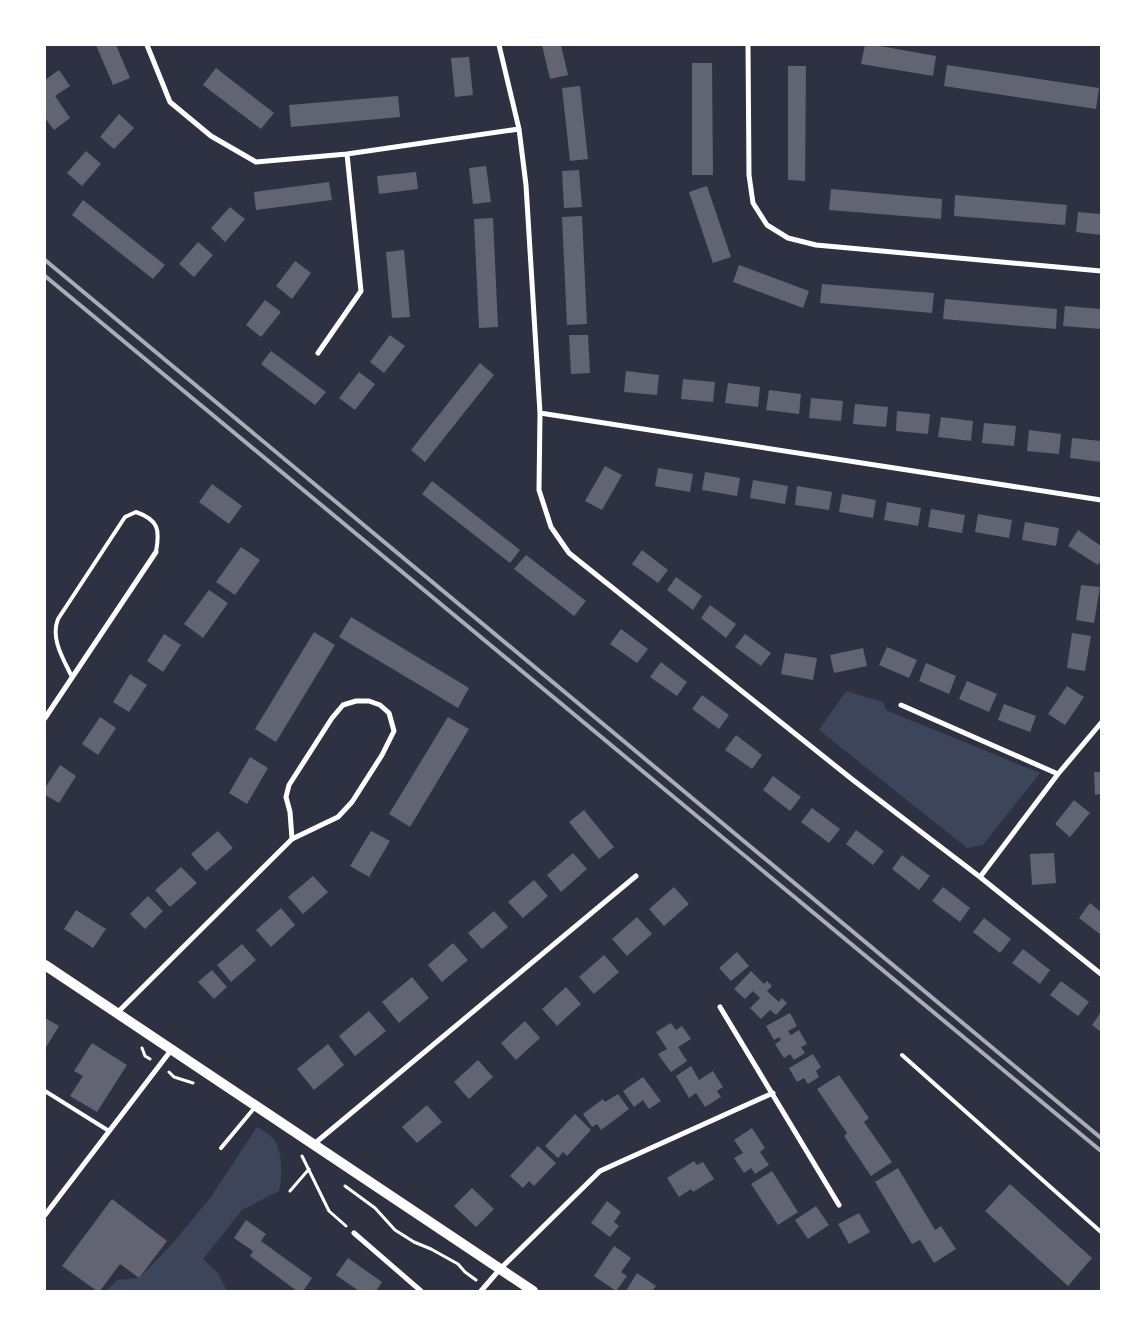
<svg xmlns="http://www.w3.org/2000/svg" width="1146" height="1336" viewBox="0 0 1146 1336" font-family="Cabin,sans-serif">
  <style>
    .green { fill: #3c4559 }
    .building { fill: #626471 }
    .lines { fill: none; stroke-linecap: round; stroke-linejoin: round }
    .path { stroke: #fff; stroke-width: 3 }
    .service { stroke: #fff; stroke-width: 4 }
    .minor { stroke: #fff; stroke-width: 5 }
    .secondary { stroke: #fff; stroke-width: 10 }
    .rail { stroke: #abadb3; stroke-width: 4 }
  </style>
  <rect width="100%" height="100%" fill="#2d3142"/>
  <path class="green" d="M846,691L883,702L886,710L1040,773L983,845L967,848L819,730Z
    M257,1127C262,1130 267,1132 271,1136C283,1146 283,1177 279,1191L242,1210L203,1259L218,1273L227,1291H106L117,1280L139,1278L173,1243L210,1198Z"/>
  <path class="building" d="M96,45H116L130,78L113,85Z
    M542,45H561L568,75L550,79Z
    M865,45H874L936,56L933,76L861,64Z
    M469,57L473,95L455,97L451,58Z
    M692,63H712L713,175H692Z
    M947,65L1099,88L1096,109L944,86Z
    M788,66H806L805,181L788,180Z
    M216,68L274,113L261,129L203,85Z
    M59,70L70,86L55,96L70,118L54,130L45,118V80Z
    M580,86L588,159L570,161L562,88Z
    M398,96L400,117L291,127L289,105Z
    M119,114L134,128L114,149L100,137Z
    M86,151L101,164L82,186L67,173Z
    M486,166L491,202L473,204L469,168Z
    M579,170L582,207L564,208L562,171Z
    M416,172L418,189L379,194L377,176Z
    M329,182L332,200L256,210L254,192Z
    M707,186L731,257L713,263L689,192Z
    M831,189L942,199L941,219L829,210Z
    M955,195L1067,205L1065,225L954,216Z
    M83,200L165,265L153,279L72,215Z
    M230,207L245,219L225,242L211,228Z
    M1078,212L1101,214V235L1076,232Z
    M582,216L587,324L567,325L562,217Z
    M493,218L498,327L479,328L474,219Z
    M198,242L213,255L194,277L179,264Z
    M404,250L410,317L392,318L386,252Z
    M295,261L311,273L292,299L276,286Z
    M739,265L809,291L803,308L733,282Z
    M822,284L934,293L932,313L820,303Z
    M945,299L1057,309L1056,329L943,319Z
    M265,300L281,312L261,337L246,325Z
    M1065,306L1101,309V329L1063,326Z
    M390,335L405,346L384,373L370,362Z
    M569,335H588L590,373L571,374Z
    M271,351L326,392L315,405L261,364Z
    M480,363L494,375L425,462L411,450Z
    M626,371L659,375L657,395L624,392Z
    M359,372L375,384L355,410L339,398Z
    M683,379L715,382L713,402L681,399Z
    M728,383L760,387L758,407L725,403Z
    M769,390L801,394L799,414L766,410Z
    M811,398L843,401L841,421L809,418Z
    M855,404L888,407L886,427L853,424Z
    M897,411L930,414L928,434L896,431Z
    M941,417L973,421L971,441L938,437Z
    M984,423L1016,426L1014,446L982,443Z
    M1029,430L1061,434L1059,454L1027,451Z
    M1072,438L1101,441V462L1070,458Z
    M605,466L622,475L602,510L585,501Z
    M658,468L693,474L690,492L655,486Z
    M705,472L740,478L737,496L702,490Z
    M753,480L788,486L785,504L750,498Z
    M432,481L520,550L510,563L422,494Z
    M212,484L242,506L229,524L199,502Z
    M797,486L832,492L829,510L795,505Z
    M842,494L876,500L873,518L839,512Z
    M887,502L921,508L918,526L884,520Z
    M931,509L965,515L962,533L928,527Z
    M978,514L1012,520L1009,538L975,532Z
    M1025,522L1059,528L1056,546L1022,540Z
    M1078,530L1101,546V560L1098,565L1068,546Z
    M241,547L260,560L235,595L216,582Z
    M642,550L668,570L658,583L632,564Z
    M526,555L586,601L574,616L514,569Z
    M676,577L702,596L693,610L667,590Z
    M1081,585L1100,587L1094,623L1076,620Z
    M209,590L228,603L203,638L184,624Z
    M710,605L736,624L726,638L701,618Z
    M351,617L469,688L458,708L339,637Z
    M621,629L648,649L637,663L610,644Z
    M314,632L335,645L276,742L255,729Z
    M1072,633L1091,636L1085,671L1067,668Z
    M164,634L181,645L163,672L147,661Z
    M745,634L771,653L761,666L735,647Z
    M887,647L917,660L909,678L879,665Z
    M863,648L867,666L834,673L830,655Z
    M785,653L817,658L813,680L781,674Z
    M661,662L687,682L677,696L650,677Z
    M926,663L956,676L949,694L919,681Z
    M130,674L147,685L129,712L113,702Z
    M967,681L997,694L989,712L959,699Z
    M1067,686L1084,697L1065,725L1048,714Z
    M702,695L729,715L719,729L692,709Z
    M1004,704L1036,716L1030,732L998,720Z
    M100,717L116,728L98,755L82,744Z
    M448,717L469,729L410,827L389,814Z
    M736,735L762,755L752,769L725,750Z
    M250,757L268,768L247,804L229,793Z
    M60,765L76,776L59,803L45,795V788Z
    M1094,772H1101V794L1095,795Z
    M773,776L801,797L790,811L763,790Z
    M1074,800L1090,813L1070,837L1055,824Z
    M812,808L840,829L829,843L801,822Z
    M584,810L614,847L599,859L569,822Z
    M856,830L884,851L873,865L846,844Z
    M218,831L233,848L206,871L191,854Z
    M371,831L390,841L369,877L350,866Z
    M573,853L587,869L561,892L547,875Z
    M1054,853L1056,883L1032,885L1030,854Z
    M902,855L930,876L919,890L892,869Z
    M181,867L197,883L170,907L155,890Z
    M313,876L328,892L303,914L288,897Z
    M534,880L548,896L523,918L508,902Z
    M674,887L689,904L664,926L649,909Z
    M943,887L970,908L960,922L932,901Z
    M148,896L163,911L145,929L130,914Z
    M1090,903L1101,912V935L1079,918Z
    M281,908L295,925L271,947L256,930Z
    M76,910L106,929L93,948L64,929Z
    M494,911L508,927L482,949L468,933Z
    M637,917L652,934L627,956L612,939Z
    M984,918L1011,939L1000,953L973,932Z
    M453,943L468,960L442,982L428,965Z
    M242,944L256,960L231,982L217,965Z
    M1023,949L1050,970L1040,984L1012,963Z
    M737,952L749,966L731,981L719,968Z
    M604,955L619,972L594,994L579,977Z
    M212,970L227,987L214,999L198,982Z
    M751,971L764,984L767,981L772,986L767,991L779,1002L782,998L787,1003L776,1015L770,1010L761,1019L750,1008L760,998L753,991L745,999L734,989Z
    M412,977L429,998L399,1023L382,1002Z
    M1061,981L1089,1002L1078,1016L1050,995Z
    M566,987L581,1004L557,1026L542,1009Z
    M369,1011L386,1031L355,1056L339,1036Z
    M1101,1012V1032L1092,1025Z
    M790,1013L797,1026L788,1031L791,1035L799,1030L807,1044L801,1047L805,1053L794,1060L790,1054L784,1058L775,1044L781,1040L779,1037L774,1040L766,1026Z
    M45,1018L59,1026L45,1049Z
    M525,1021L540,1038L516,1060L501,1043Z
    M671,1023L676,1030L682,1026L691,1039L678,1047L687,1061L671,1072L658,1054L667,1049L656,1032Z
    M92,1043L127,1065L97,1112L70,1096L83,1076L74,1071Z
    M328,1044L344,1065L314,1090L297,1069Z
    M813,1054L821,1067L816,1071L819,1077L808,1084L804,1078L797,1082L789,1068Z
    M478,1060L493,1077L469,1099L454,1082Z
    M691,1066L699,1080L713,1071L723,1087L717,1091L721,1097L705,1107L696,1093L689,1098L676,1076Z
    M839,1075L869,1118L864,1122L892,1162L871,1176L844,1136L847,1133L817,1089Z
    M643,1077L661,1101L649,1109L643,1100L634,1107L623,1091Z
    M618,1094L629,1109L601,1130L597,1124L592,1127L583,1114L603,1099L605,1102Z
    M427,1105L442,1122L417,1143L402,1127Z
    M575,1114L591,1130L567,1156L563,1152L558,1158L545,1146Z
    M752,1128L765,1148L760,1152L769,1165L755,1174L751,1168L744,1173L734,1158L743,1153L734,1140Z
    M538,1146L556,1163L534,1186L529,1181L523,1188L510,1176Z
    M694,1161L697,1165L703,1162L714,1179L693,1192L691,1189L679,1197L667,1178Z
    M898,1168L935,1230L941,1226L956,1249L934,1263L920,1240L912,1244L875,1182Z
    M772,1171L798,1212L778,1225L751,1184Z
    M1010,1184L1092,1258L1068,1286L985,1211Z
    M472,1188L494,1209L476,1227L454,1206Z
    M112,1199L167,1241L139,1278L120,1264L100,1291H97L62,1266Z
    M607,1201L621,1212L614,1222L619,1226L610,1237L591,1223Z
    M816,1206L829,1225L808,1239L795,1220Z
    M859,1213L870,1232L849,1244L838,1224Z
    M246,1220L266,1234L261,1241L312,1278L303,1291H297L250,1256L253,1251L234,1238Z
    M614,1246L631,1258L621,1272L627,1276L616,1291L594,1276Z
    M348,1258L382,1282L376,1291H359L336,1275Z
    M637,1273L656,1286L652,1291H626Z"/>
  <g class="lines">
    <path class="path" d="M142,1048L145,1056L150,1059
      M169,1072L174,1077L193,1083
      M302,1156L329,1211L346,1226
      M345,1186L375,1208L395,1230L414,1242L431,1249L458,1264L465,1272L476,1280
      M290,1191L309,1169"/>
    <path class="service" d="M72,677C64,660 50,639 58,619L125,517L136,512C159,520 160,530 156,552
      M902,1055L1101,1232
      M45,1091L109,1131
      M221,1148L256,1106"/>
    <path class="minor" d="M147,45L170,102L211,136L256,162L347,154L519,129
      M499,45L519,129L526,185L540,413L539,490L551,527L569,553L853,780L980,877L1101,974
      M748,45L749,175L753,203L767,225L788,238L816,245L1101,271
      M318,353L361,291L347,154
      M540,413L1101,500
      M901,705L1058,774
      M45,718L156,552
      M980,877L1058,774L1101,723
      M720,1007L839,1205
      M118,1012L292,839L338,817L352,802L382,755L394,731L389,713L380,705L369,701H356L343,705L332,718L289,785L286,797L290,812L292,839
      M314,1144L636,876
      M45,1215L172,1049
      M354,1233L421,1291
      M481,1291L500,1269L600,1171L773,1093"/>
    <path class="secondary" d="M45,965L533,1291"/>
    <path class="rail" d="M45,260L1101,1138
      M45,276L1101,1151"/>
  </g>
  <rect width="1146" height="1336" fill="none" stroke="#ffffff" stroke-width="92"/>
</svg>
